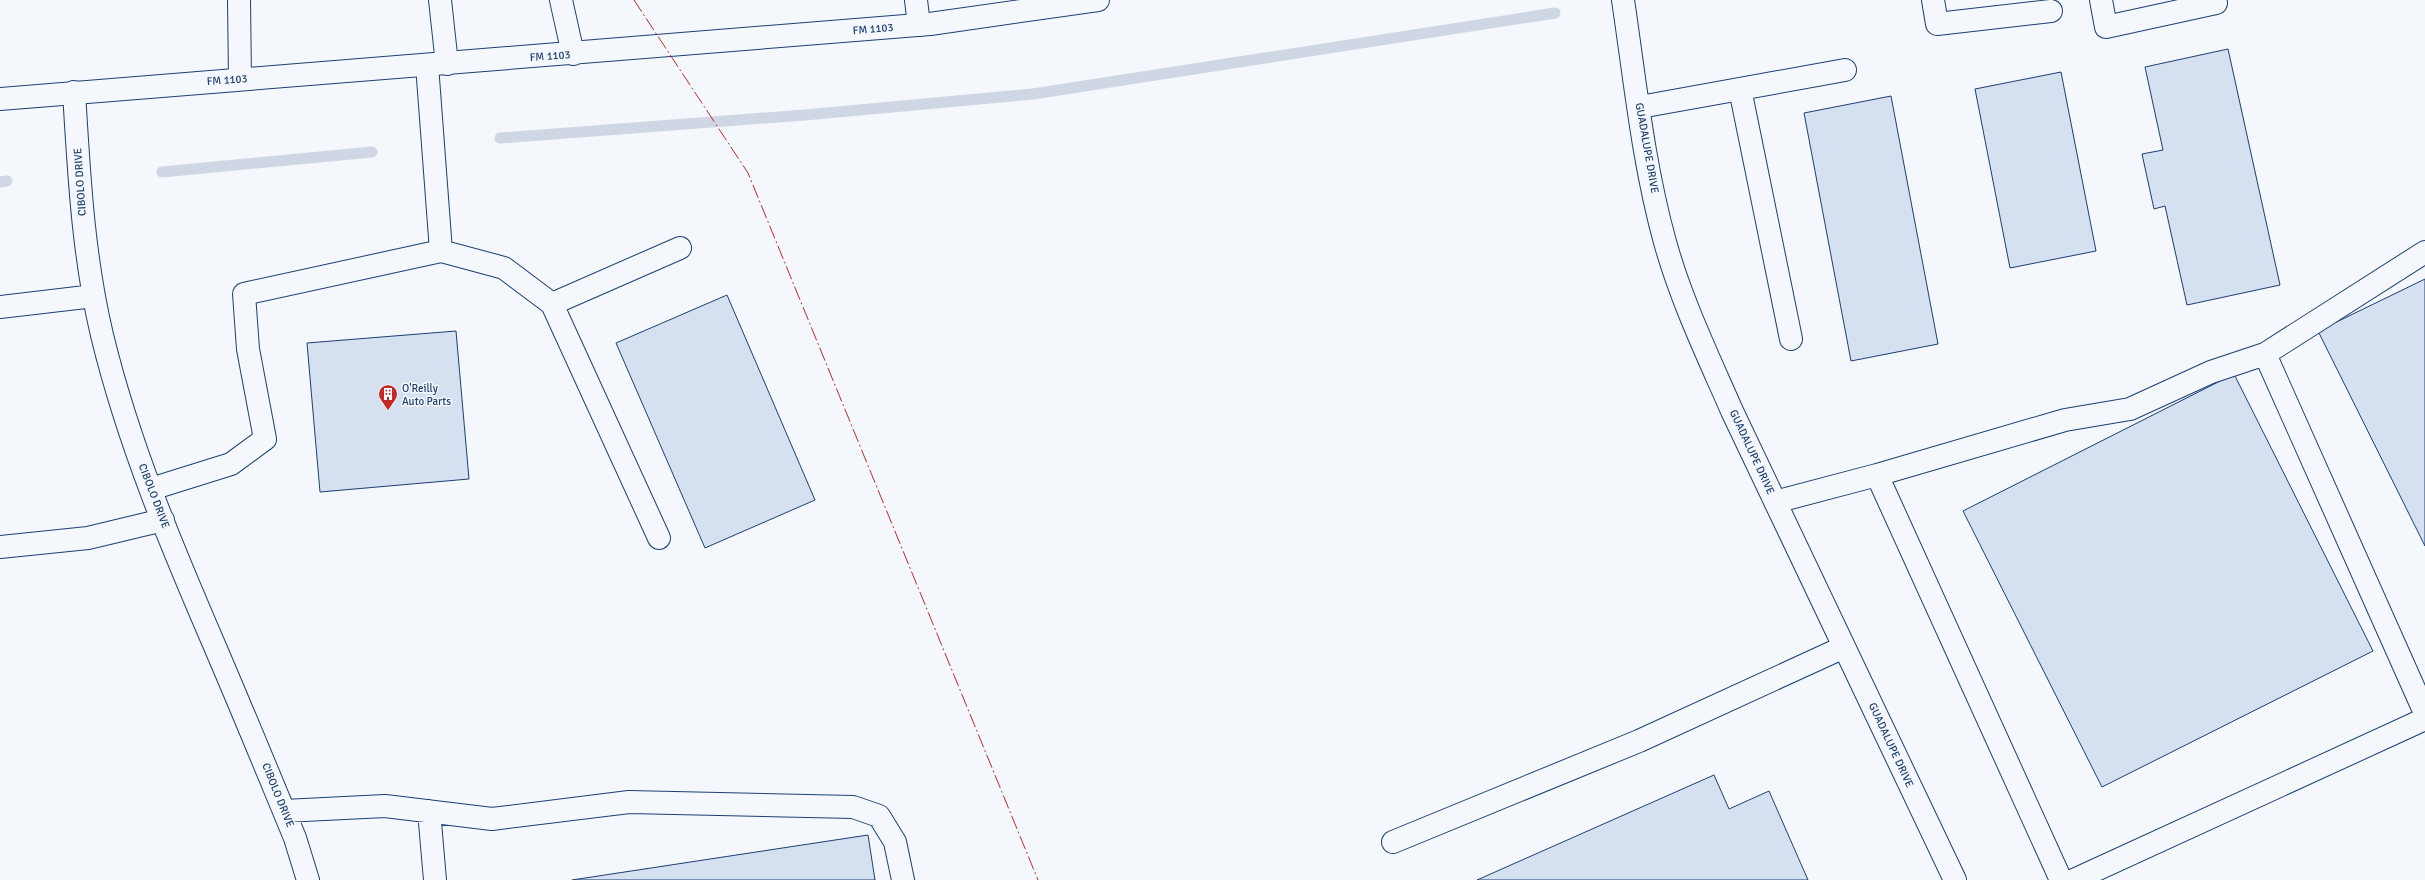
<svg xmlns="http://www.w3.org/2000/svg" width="2425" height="880" viewBox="0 0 2425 880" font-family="Signika,sans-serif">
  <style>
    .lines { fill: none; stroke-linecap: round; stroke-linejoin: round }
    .stream { stroke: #cfd7e4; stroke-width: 11 }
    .building { fill: #d5e0f0; stroke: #1d3f73 }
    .minor-casing { stroke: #1d3f73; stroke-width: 24 }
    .major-casing { stroke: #1d3f73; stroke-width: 24 }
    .minor { stroke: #f4f7fb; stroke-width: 22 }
    .major { stroke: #f4f7fb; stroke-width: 22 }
    .power { stroke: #c62828; stroke-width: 1; stroke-dasharray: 14 3 2 3; stroke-linecap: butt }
    .labels { text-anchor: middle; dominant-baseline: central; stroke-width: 3; stroke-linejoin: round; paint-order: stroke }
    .street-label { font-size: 11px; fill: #1d3f73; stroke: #f4f7fb }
    .poi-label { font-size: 11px; fill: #1d3f73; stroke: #f4f7fb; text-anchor: start }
  </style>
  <rect width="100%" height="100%" fill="#f4f7fb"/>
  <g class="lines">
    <path class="stream" d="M500,138L805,115L1033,94L1555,13
      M162,172L372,152
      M0,182L7,181"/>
  </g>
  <path class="building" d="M2228,49L2280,285L2187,305L2165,206L2154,209L2142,154L2163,150L2145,67Z
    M2061,72L2096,251L2010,268L1975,89Z
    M1891,96L1938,344L1851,361L1804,113Z
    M2425,279V546L2318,331Z
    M727,295L815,500L705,548L616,343Z
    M456,331L469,479L320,492L307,343Z
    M2234,374L2373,651L2102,787L1963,511Z
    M1714,775L1729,809L1769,791L1808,880H1477Z
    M868,835L875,880H572Z"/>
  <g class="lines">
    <g class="minor-casing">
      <path id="minor" d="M239,0L240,79
        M440,0L447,64
        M561,0L573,54
        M916,0L919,25
        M1623,0C1635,80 1643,163 1665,242C1681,300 1708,356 1732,411L1955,880
        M1933,0L1937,24L2051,11
        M2101,0L2106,27L2216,3
        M427,65L441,251L504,268L552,304L680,248
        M1740,89L1791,339
        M74,92C79,174 83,255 102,335C128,443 172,547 216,649C243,712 269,775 295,838L308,880
        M1640,107L1845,70
        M552,304L659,538
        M0,307L94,296
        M2265,354L2425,252
        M1877,475L2061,880
        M151,489L231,464L265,439L248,349L244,294L441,251
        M1775,502L1877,475L2065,420L2130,409L2211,372L2265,354L2425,713
        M0,547L88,538L163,520
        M284,811L385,806L492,819L629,802L853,807L879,816L895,842L903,880
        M429,811L435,880
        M1393,842L1639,741L1844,647
        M2074,880L2425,719"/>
    </g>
    <g class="major-casing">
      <path id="major" d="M0,99L930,24L1098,0"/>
    </g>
    <use href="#minor" class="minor"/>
    <use href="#major" class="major"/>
    <path class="power" d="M634,0L748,173L1038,880"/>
  </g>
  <defs>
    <g id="building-pin" transform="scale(1)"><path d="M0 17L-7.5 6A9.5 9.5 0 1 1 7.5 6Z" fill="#c62828" stroke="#f4f7fb"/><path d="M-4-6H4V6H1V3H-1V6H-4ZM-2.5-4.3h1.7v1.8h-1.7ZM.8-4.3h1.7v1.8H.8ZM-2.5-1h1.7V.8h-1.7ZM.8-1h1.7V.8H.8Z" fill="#fff"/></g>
  </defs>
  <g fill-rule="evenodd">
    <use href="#building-pin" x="388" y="394"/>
  </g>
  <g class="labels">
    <g class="street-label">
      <text transform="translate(873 29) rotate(-5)">FM 1103</text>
      <text transform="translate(550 56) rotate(-4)">FM 1103</text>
      <text transform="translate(227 80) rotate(-4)">FM 1103</text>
      <text transform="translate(1647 148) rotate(80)">GUADALUPE DRIVE</text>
      <text transform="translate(80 182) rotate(-94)">CIBOLO DRIVE</text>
      <text transform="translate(1752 452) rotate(65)">GUADALUPE DRIVE</text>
      <text transform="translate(154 496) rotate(69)">CIBOLO DRIVE</text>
      <text transform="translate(1891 745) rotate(65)">GUADALUPE DRIVE</text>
      <text transform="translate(278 795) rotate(68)">CIBOLO DRIVE</text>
    </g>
    <g class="poi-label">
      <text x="402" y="388">O'Reilly<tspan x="402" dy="13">Auto Parts</tspan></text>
    </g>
  </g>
</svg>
